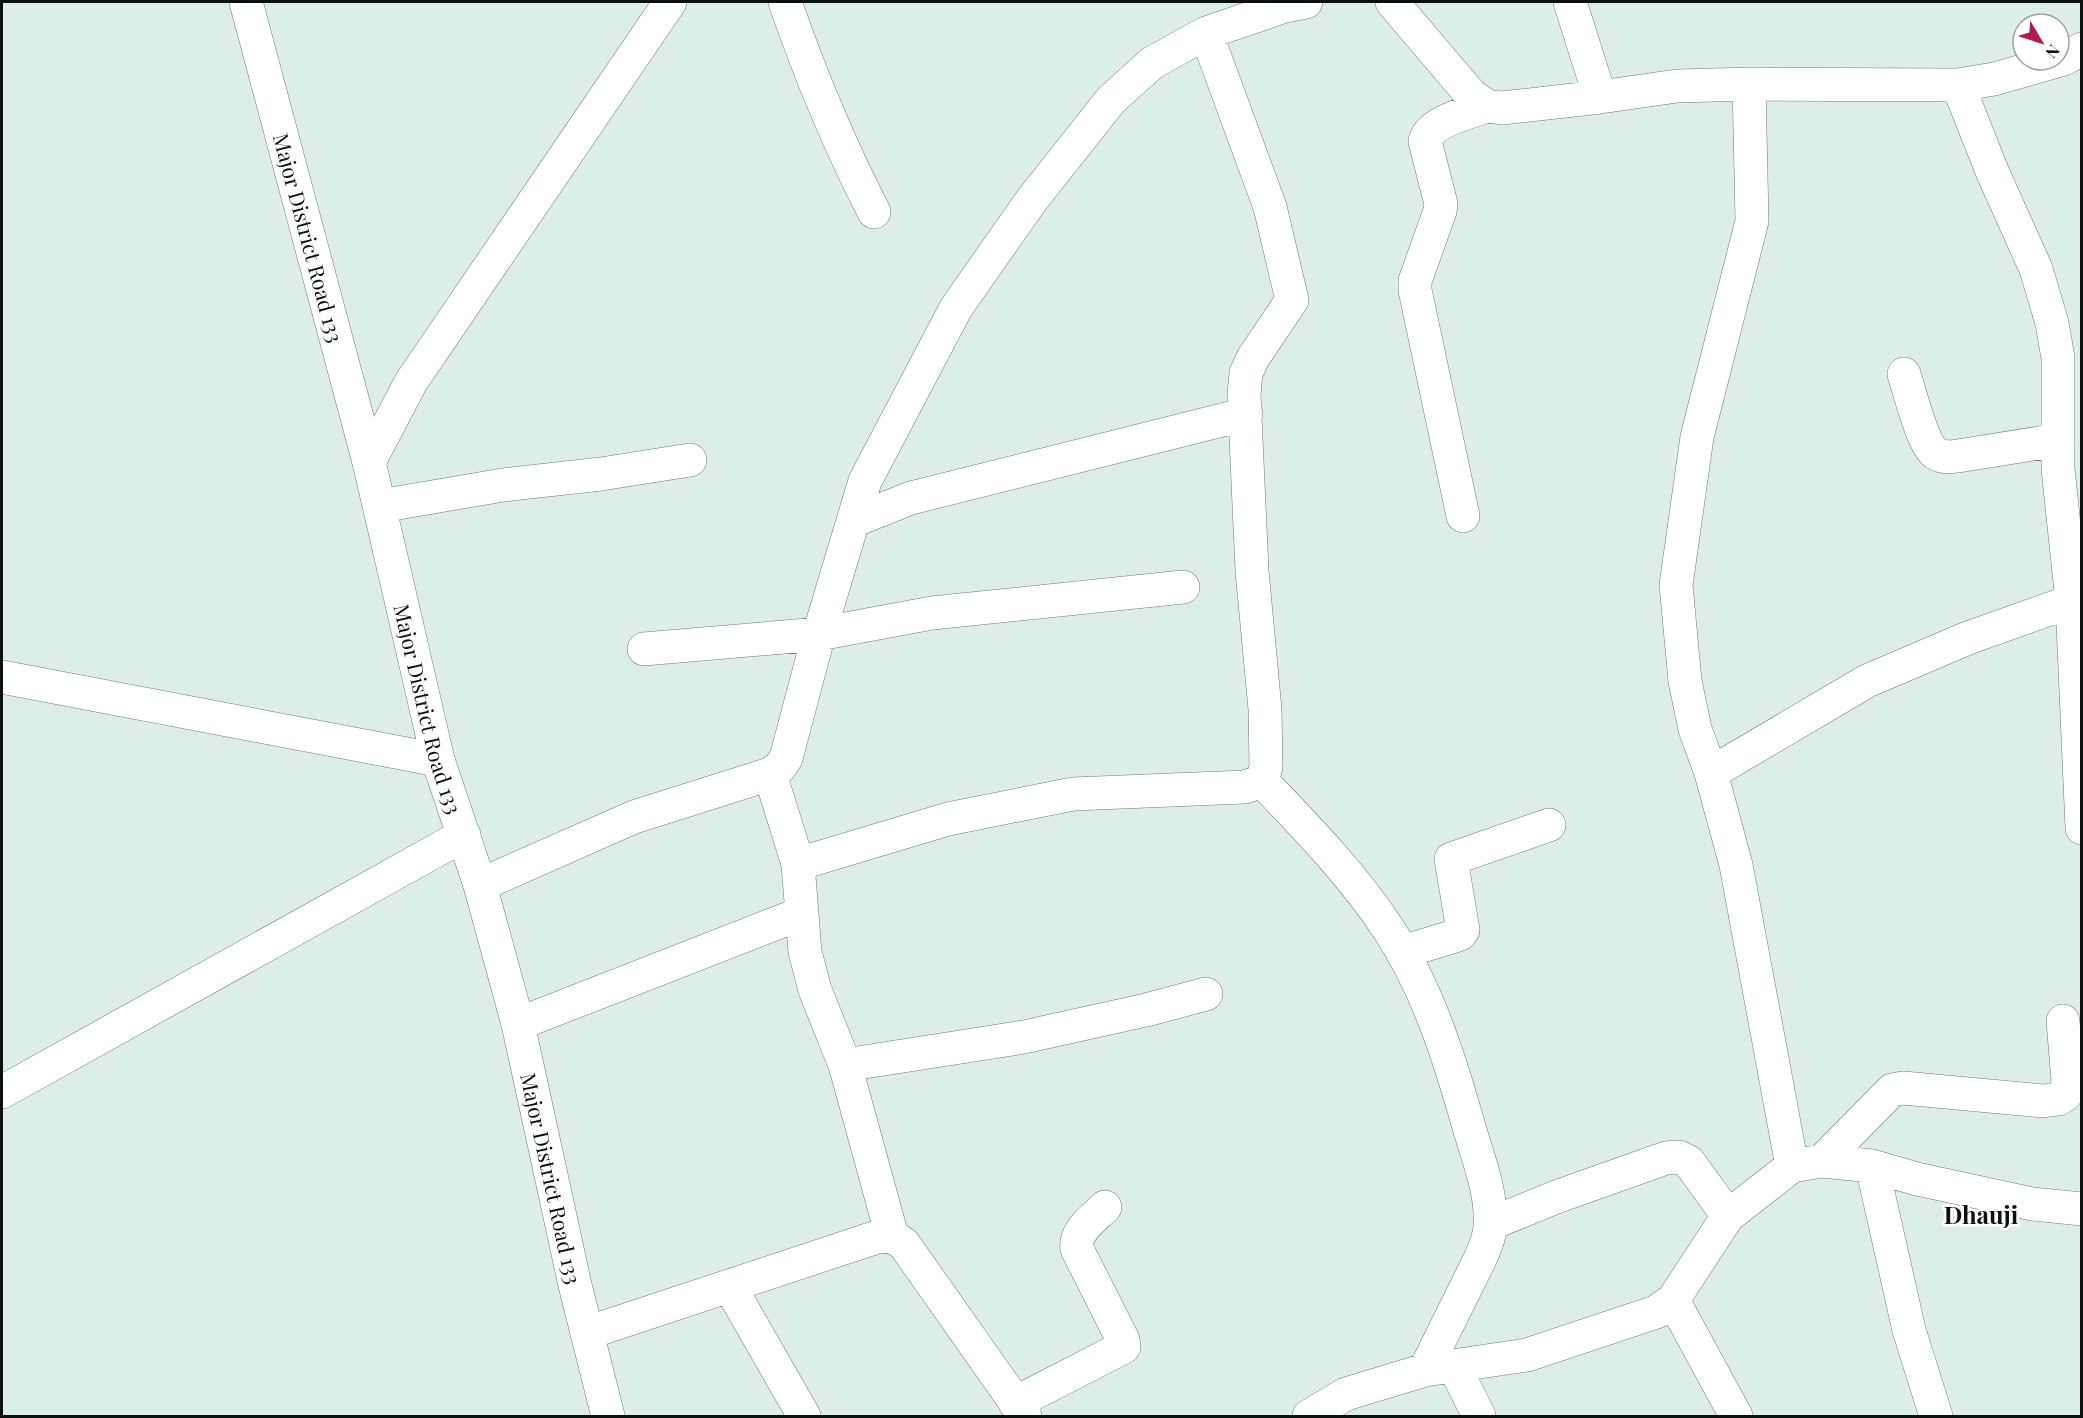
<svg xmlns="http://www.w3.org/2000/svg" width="2083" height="1418" viewBox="0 0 2083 1418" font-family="'Playfair Display',serif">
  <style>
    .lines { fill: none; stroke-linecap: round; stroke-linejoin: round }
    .minor-casing { stroke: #6d7b79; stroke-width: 34 }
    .major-casing { stroke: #6d7b79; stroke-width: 34 }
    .minor { stroke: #fff; stroke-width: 33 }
    .major { stroke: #fff; stroke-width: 33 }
    .labels { text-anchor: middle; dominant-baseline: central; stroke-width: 5; stroke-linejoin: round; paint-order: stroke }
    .street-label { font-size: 21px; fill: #0b1110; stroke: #fff }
    .quarter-label { font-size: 24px; font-weight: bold; fill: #0b1110; stroke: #fff }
  </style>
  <rect width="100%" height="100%" fill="#ddedea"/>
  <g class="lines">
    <g class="minor-casing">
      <path id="minor" d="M785,2C810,74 839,144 874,212
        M1392,2L1472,96L1487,106L1502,108L1600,97L1677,86L1749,84L1958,85L1994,79L2064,59L2082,49
        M1570,2L1600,97
        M1206,33L1270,207L1292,300L1253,358L1246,373L1244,394L1252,571L1265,709L1266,767L1262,781
        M1749,84L1752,221L1697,437L1676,585L1685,681L1695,729L1711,773L1736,865L1792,1166
        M1958,85L1992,171L2036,269L2052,323L2058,358V469L2072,601L2082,828
        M1904,374C1909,389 1923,446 1935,453C1942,458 1950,457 1958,456L2058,440
        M369,462L411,382L670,2
        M380,506L503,485L601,474L690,460
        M1463,516L1415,290V281L1440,211L1441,204L1425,141C1430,121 1469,113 1487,106
        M853,521L911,498L1246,414
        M644,649L819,634L932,613L1183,587
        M2,677L438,760
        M1711,773L1867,681L1968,638L2072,601
        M770,774L798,864L948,819L1073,794L1245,787L1262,781
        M1262,781C1307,828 1353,875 1389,930C1428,989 1450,1060 1469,1127C1478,1158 1492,1192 1490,1225C1490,1237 1485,1248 1480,1259L1425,1370
        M798,864L805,952L815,990L845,1065L892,1236
        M480,885L634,817L770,774L780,767L786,758L819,634L865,481L956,308L1031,201L1111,100L1152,63L1206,33L1285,6L1306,2
        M1402,952L1455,936L1460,934L1463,930L1451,859L1549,825
        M518,1024L800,914
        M845,1065L1024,1037L1146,1010L1206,994
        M2,1092L464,835
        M1822,1161L1892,1090L1903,1088L2043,1101L2059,1099L2066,1094L2068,1081L2063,1021
        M1872,1166L1909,1330L1936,1416
        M1490,1224L1556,1197L1666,1158L1679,1157L1689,1162L1728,1216
        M730,1287L804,1416
        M1673,1300L1736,1416
        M587,1333L877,1237L892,1236L904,1244L1025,1416
        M1454,1366L1479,1416
        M1015,1403L1124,1347L1123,1340L1077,1249C1074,1231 1094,1218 1105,1207
        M1309,1416L1346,1394L1425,1370L1527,1355L1656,1312L1673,1300L1728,1216L1792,1166L1822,1161L1872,1166L1917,1179L2032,1204L2082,1209"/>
    </g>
    <g class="major-casing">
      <g id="major">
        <path id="s1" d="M246,2L369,462L438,760L480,885L518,1024L575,1285L608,1416"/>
      </g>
    </g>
    <use href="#minor" class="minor"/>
    <use href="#major" class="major"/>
  </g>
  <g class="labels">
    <g class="street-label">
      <text stroke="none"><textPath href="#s1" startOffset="244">Major District Road 133</textPath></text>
      <text stroke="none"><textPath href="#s1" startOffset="730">Major District Road 133</textPath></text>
      <text stroke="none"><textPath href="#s1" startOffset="1216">Major District Road 133</textPath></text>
    </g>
    <g class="quarter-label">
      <text x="1981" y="1214">Dhauji</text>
    </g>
  </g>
  <rect width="2083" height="1418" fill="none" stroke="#0b1110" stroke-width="6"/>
  <g transform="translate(2041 42) rotate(129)"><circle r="28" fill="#ffffff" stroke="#9da09f" stroke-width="1.5"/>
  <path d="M0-4.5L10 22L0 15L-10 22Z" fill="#b01e4b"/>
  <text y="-9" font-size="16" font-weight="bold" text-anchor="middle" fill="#0b1110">N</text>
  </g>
</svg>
